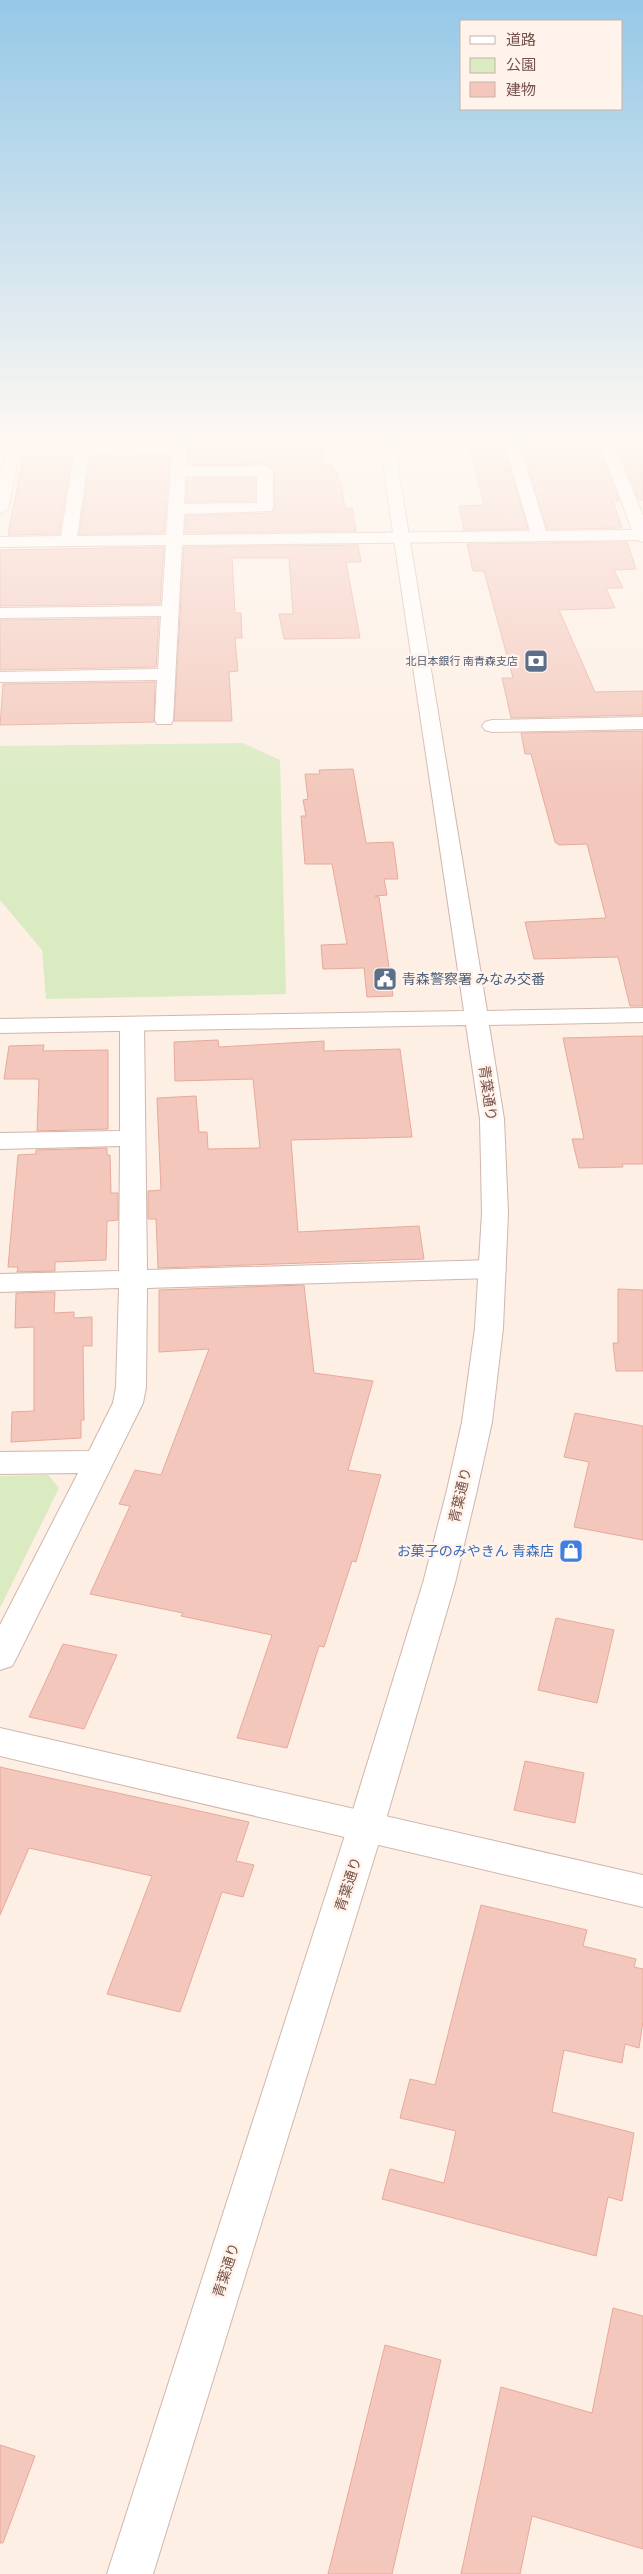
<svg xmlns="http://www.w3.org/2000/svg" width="643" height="2574" viewBox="0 0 643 2574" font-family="Ubuntu,'Noto Sans JP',sans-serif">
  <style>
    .green { fill: #daebc2 }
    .building { fill: #f3c7bb; stroke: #e6aa9b }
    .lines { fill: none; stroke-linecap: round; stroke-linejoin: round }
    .minor-casing { stroke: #d1b6ad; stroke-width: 2 }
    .tertiary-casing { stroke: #d1b6ad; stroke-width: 2 }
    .minor { fill: #fff; fill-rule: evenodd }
    .tertiary { fill: #fff; fill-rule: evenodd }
    .labels { text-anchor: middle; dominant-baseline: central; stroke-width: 5; stroke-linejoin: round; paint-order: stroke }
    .far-service-label { font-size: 11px; fill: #4e5e75; stroke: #fff3eb; text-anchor: end }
    .service-label { font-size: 14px; fill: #4e5e75; stroke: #fff3eb; text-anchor: start }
    .street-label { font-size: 14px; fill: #765149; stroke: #fff3eb }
    .shop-label { font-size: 14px; fill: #366cbe; stroke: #fff3eb; text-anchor: end }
  </style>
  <rect width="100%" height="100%" fill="#fdefe4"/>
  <path class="green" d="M243,743L280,760L286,994L46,999L42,950L0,900V746Z
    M48,1475L59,1488L0,1608V1476Z"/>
  <path class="building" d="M27,438H171L170,443L25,447Z
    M189,438H320L324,465H333L334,471H338V482H341L345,509L352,508L356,531L185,533L186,516L271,513L275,508L274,469L265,464L188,465Z
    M501,438L528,529L464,530L459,506L484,505L467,439Z
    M519,438L596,439L619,501H613L622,528L547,529Z
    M614,438H643V500H639Z
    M170,456L164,533L79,534L91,457Z
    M72,457L59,534L8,535L23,458Z
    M187,478H255V501L186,502Z
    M627,542L636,569L614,570L623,588H606L615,608L559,610L595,692L643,691V715L511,718L502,678H513L484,571H473L467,544Z
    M358,545L361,562H346L360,638L284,639L279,614H293L289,558H232L235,613H241L242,638H235L238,671L229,672L232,721H174L184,547Z
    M164,547L160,604L0,606V550Z
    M159,618L156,667L0,670V620Z
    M155,682L154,722L0,725L3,684Z
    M643,731V1006H630L618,957L534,959L525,922L606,918L587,844L559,845L555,842L531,754H525L521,733Z
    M353,769L366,843L393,842L398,879H384L387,895L375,896L379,897L393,996L367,997L364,968L323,969L321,945L347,944L332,864H305L301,816H306L303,800L308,799L305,774H320L319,770Z
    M643,1036V1164H622L623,1167L579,1168L572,1139H584L563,1038Z
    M218,1040L219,1047L324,1041V1051L400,1049L412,1137L291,1140L298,1232L419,1226L424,1259L158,1268L156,1219H148V1191L161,1190L157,1098L196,1096L199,1132H207L208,1149L260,1148L253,1079L175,1081L174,1042Z
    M44,1045L43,1051L108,1050V1129L37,1131L39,1079H4L9,1046Z
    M107,1148V1155H110L111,1193H118V1220L107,1221L106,1260L55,1262V1271L17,1272L18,1267H8L18,1155L36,1154V1150Z
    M304,1285L314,1373L373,1381L348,1470L381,1475L356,1562L352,1561L324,1647L319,1646L287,1748L237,1738L272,1635L181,1616L183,1613L90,1594L130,1506L119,1504L135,1470L161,1475L209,1349L159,1352V1290Z
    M618,1289L643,1290V1371H616L613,1343H618Z
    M55,1292L54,1313L74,1312V1318L92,1317V1346H83L84,1420H81V1438L11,1442L12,1412L34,1411V1327L15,1328L16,1293Z
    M575,1413L643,1426V1540L574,1527L589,1462L564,1457Z
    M556,1618L614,1630L597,1703L538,1690Z
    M63,1644L117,1655L84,1729L29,1717Z
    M525,1761L584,1773L575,1823L514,1810Z
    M0,1767L249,1822L236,1861L254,1865L243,1897L222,1892L180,2012L107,1994L152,1876L29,1848L0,1915Z
    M481,1905L587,1930L583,1946L636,1959L634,1967L643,1969V2021L639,2048L625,2044L622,2063L564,2050L552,2112L634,2133L622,2201L608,2197L596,2256L382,2199L390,2169L444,2183L456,2131L400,2118L410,2079L435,2085Z
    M613,2308L643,2316V2549L532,2516L520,2574H461L501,2387L592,2413Z
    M385,2345L441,2360L392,2574H328Z
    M0,2445L35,2456L3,2543H0Z"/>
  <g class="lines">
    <g class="minor-casing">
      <path id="minor" d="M173,438H187L186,467L265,466L273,471V508L271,511L184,514L183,535L530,531L503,438H517L546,531L632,530L598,438H612L643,516V542L637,540L182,545L173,720L171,724H157L155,720L157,680L0,682V672L158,669L161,616L0,618V608L162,606L166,545L0,547V537L61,536L74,455L19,456L8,509L0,514V476L8,449L172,445ZM172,454L166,535L77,536L89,455ZM185,476H257V503L184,504Z
        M643,717V729L492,732L485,730L482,726L485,722L492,720Z
        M132,1017L140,1019L144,1024L147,1270L492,1260L502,1263L506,1269L502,1275L492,1278L147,1288L146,1387L143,1403L17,1657L12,1666L0,1670V1625L78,1473L0,1474V1452L89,1451L113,1403L116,1387L119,1288L0,1292V1274L119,1271L120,1146L0,1149V1133L120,1131V1024L124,1019Z
        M0,1728L643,1875V1907L0,1756Z"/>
    </g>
    <g class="tertiary-casing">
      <path id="tertiary" d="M379,438H393L487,1011L643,1008V1022L489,1025L504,1119L508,1213L503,1328L492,1422L477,1490L455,1583L384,1826L153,2574H107L348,1826L423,1583L447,1490L462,1422L475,1328L482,1213L480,1119L466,1025L0,1033V1019L464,1011Z"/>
    </g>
    <use href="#minor" class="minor"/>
    <use href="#tertiary" class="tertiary"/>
  </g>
  <linearGradient id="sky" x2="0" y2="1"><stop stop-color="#95c8e7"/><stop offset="0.55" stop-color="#fef8f3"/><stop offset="1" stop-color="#fef8f3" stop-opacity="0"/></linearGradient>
  <rect width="643" height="798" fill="url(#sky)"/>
  <defs>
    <g id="bank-square" transform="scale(1.25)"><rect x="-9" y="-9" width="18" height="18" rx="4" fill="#5c6f8a" stroke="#fff3eb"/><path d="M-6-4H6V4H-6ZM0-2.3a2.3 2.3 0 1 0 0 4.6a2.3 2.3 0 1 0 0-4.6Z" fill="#fff"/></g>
    <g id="civic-square" transform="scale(1.25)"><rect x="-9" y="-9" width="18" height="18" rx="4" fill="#5c6f8a" stroke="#fff3eb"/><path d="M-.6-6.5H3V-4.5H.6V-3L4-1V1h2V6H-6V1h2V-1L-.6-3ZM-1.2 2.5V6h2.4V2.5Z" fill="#fff"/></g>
    <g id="shop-square" transform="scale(1.25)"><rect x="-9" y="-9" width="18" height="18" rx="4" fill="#3f7fe0" stroke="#fff3eb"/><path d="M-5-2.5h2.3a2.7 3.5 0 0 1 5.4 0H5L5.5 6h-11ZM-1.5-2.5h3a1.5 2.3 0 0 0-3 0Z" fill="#fff"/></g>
  </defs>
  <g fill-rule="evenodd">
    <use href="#bank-square" x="536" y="661"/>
    <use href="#civic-square" x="385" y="979"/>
    <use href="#shop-square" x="571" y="1551"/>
  </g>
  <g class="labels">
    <g class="far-service-label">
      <text x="518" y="661">北日本銀行 南青森支店</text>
    </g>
    <g class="service-label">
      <text x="402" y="979">青森警察署 みなみ交番</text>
    </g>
    <g class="street-label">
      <text transform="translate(488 1093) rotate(82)">青葉通り</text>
      <text transform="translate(460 1495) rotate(-77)">青葉通り</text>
      <text transform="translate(348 1884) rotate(-72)">青葉通り</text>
      <text transform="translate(226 2270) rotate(-72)">青葉通り</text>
    </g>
    <g class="shop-label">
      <text x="554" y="1551">お菓子のみやきん 青森店</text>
    </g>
  </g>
  <rect x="460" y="20" width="162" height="90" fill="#fff3eb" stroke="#c8b2aa"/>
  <rect x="470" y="36" width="25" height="8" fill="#ffffff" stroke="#c8b2aa"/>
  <text x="506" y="45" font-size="15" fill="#765149">道路</text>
  <rect x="470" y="58" width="25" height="15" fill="#daebc2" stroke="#c8b2aa"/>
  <text x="506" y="70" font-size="15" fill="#765149">公園</text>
  <rect x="470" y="82" width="25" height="15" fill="#f3c7bb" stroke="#c8b2aa"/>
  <text x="506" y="95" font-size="15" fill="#765149">建物</text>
</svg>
